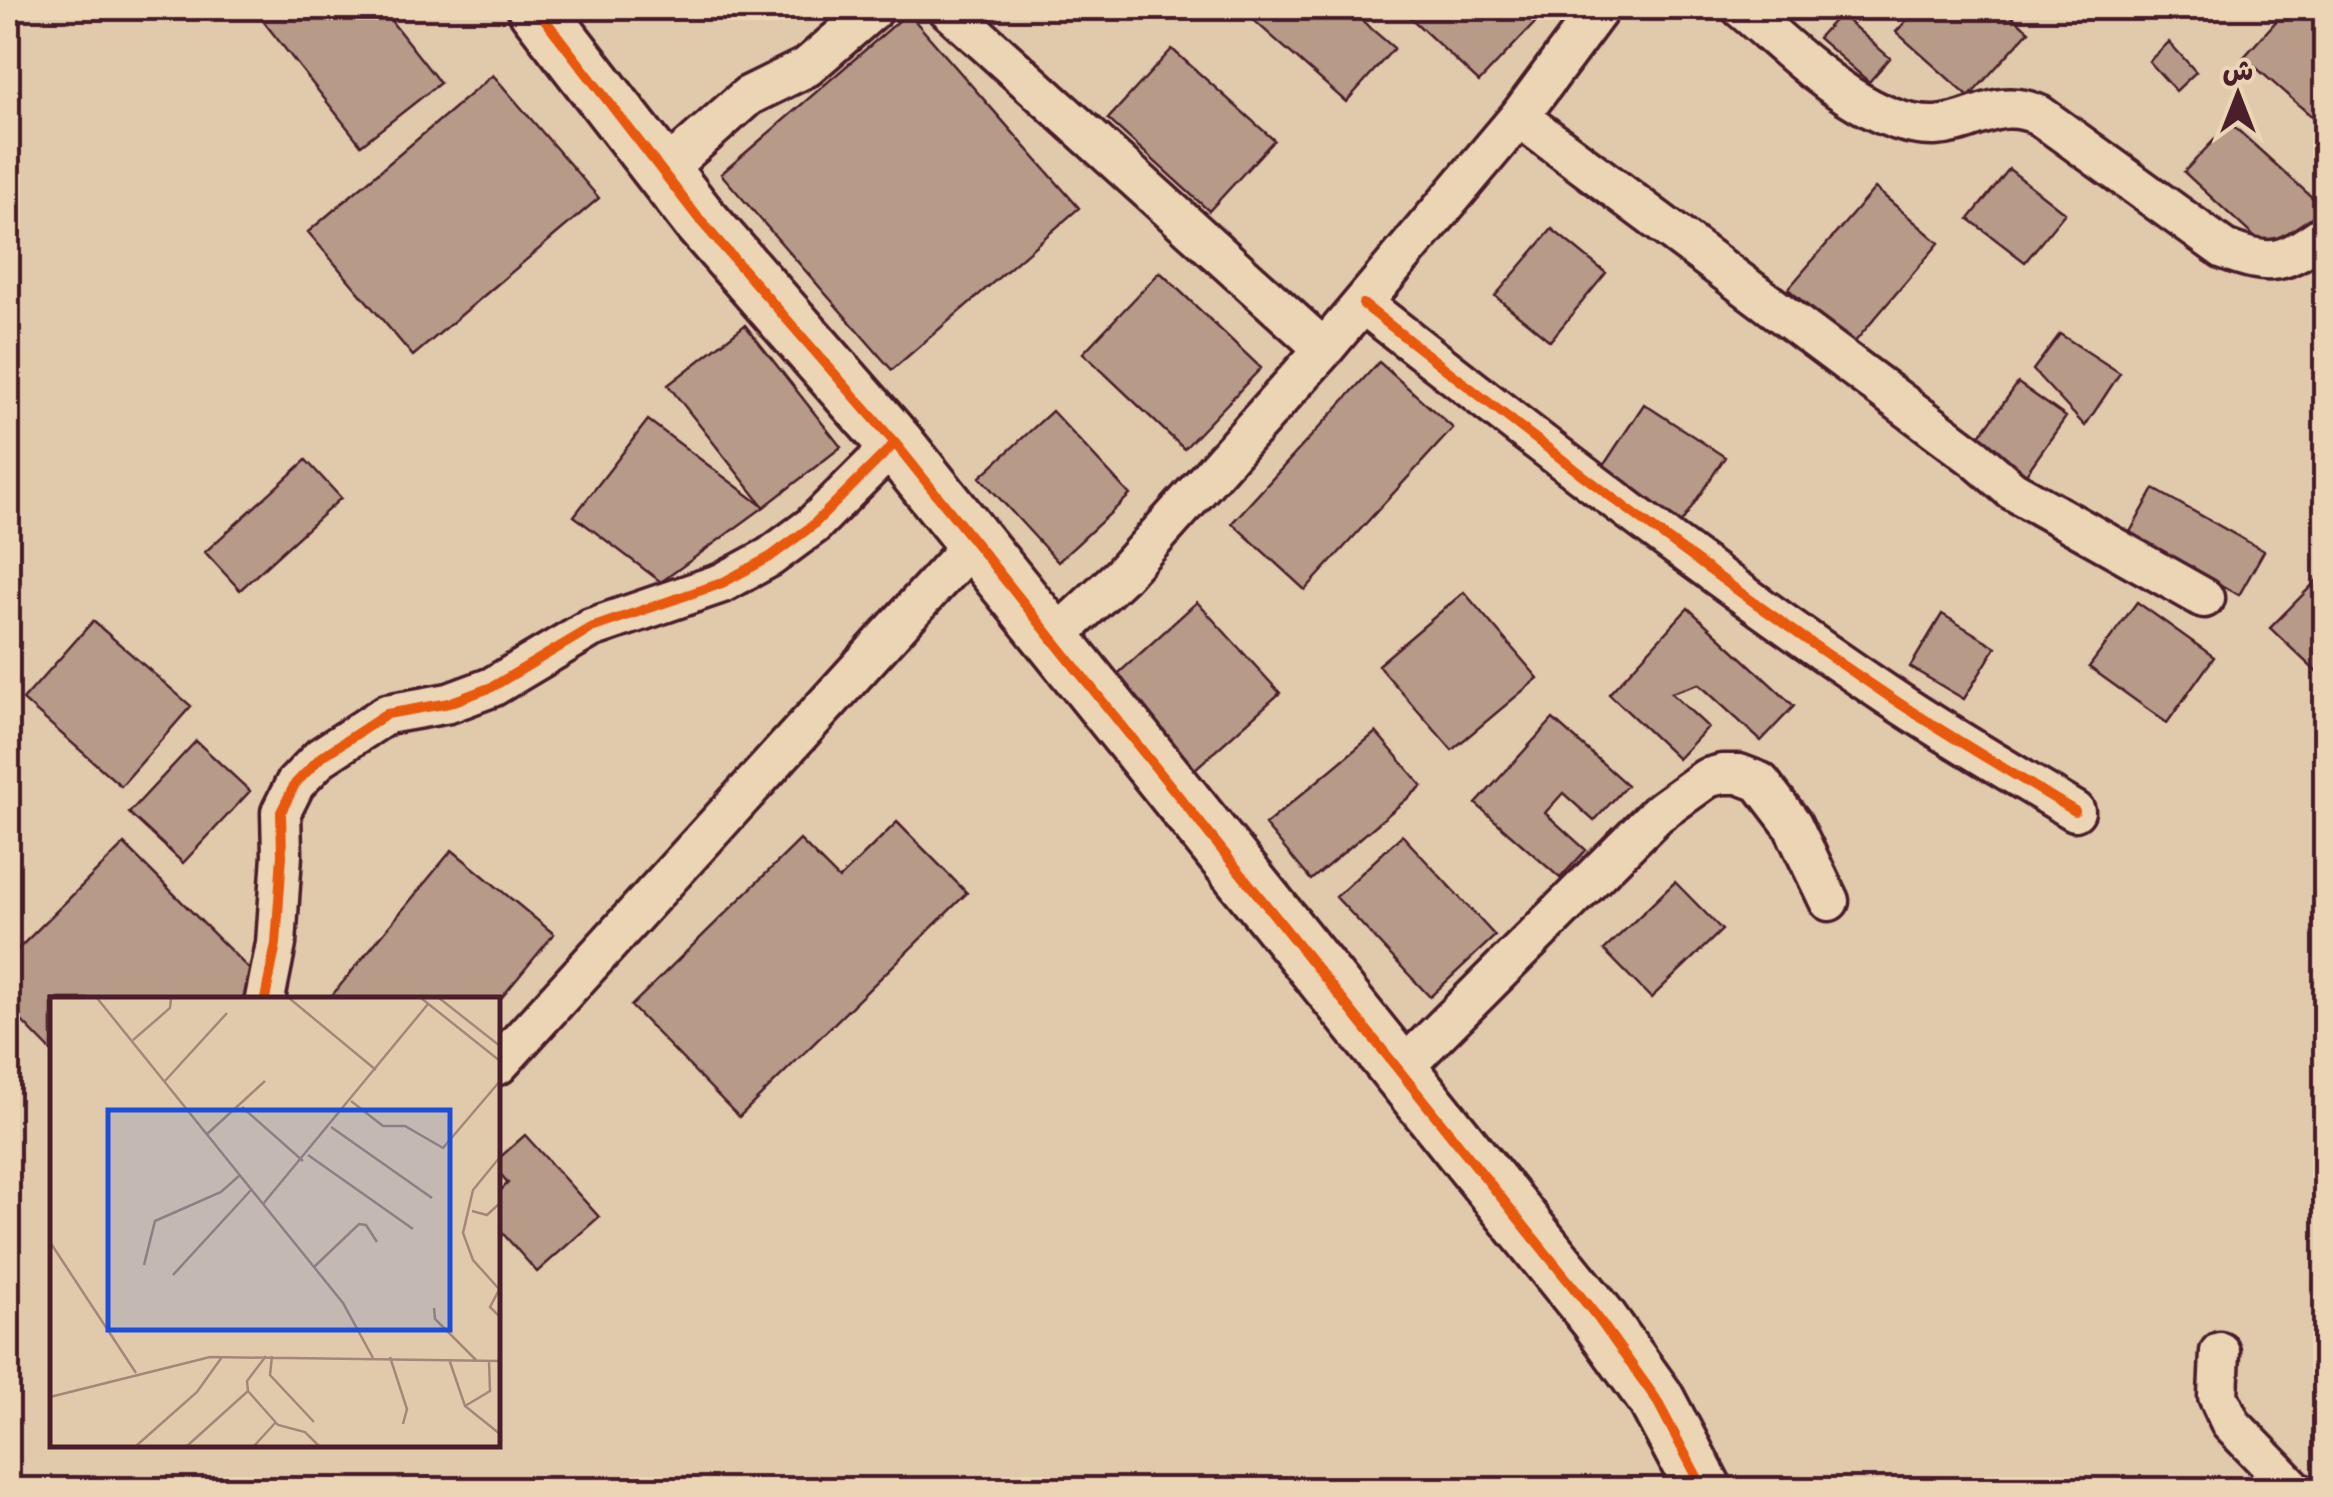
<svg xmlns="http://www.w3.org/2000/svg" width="2333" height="1497" viewBox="0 0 2333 1497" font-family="Caveat,'Playpen Sans Arabic',sans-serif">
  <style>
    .building { fill: #b79a88; stroke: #4a1f2b; stroke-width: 2.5 }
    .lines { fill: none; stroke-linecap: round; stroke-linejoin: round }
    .street-casing { stroke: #4a1f2b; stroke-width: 45 }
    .secondary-casing { stroke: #4a1f2b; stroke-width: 62 }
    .street { stroke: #ebd5b4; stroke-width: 38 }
    .secondary { stroke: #ebd5b4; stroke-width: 55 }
    .cycleway-casing { stroke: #ebd5b4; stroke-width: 16 }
    .cycleway { stroke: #e8590c; stroke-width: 10 }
    .inset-road { fill: none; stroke: #a58678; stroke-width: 2.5 }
    .view { fill: #1d4ed8; fill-opacity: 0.15; stroke: #1d4ed8; stroke-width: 5 }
    .inset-edge { fill: none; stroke: #4a1f2b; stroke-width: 5 }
  </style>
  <rect width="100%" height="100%" fill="#e1caac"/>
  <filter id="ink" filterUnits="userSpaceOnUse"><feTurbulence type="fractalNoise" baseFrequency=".01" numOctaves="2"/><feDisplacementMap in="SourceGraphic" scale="20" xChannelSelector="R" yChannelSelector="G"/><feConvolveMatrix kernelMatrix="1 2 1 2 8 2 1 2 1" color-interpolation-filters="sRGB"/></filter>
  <g filter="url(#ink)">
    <path class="building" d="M272,8H381L440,83L361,145L260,17Z
      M1240,8H1347L1394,48L1346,102Z
      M1400,8H1549L1479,82Z
      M1918,8H2002L2029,31L1969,97L1896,32Z
      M2288,8H2326V129L2244,57Z
      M908,13L1079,208L892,370L721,174Z
      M1840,14L1890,58L1869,82L1818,38Z
      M2169,42L2196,72L2176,91L2149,61Z
      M1172,49L1274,140L1209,211L1108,119Z
      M493,75L599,198L413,356L308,232Z
      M2230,123L2326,210V212L2266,248L2184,172Z
      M2009,169L2065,213L2025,262L1969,219Z
      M1875,188L1939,243L1853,344L1788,289Z
      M1552,229L1606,273L1550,341L1495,296Z
      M1160,272L1261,368L1184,449L1083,353Z
      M745,325L841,447L764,507L668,385Z
      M2060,334L2120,373L2085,426L2033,370Z
      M1379,362L1453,428L1305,590L1232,523Z
      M2018,383L2066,417L2026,474L1977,440Z
      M1644,404L1725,457L1679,526L1598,474Z
      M1052,411L1130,495L1058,562L980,477Z
      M648,420L764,507L661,582L574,516Z
      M306,460L341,498L240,590L205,552Z
      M2154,489L2264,551L2239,595L2129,534Z
      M2326,571V681L2270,628Z
      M1464,592L1538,678L1452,750L1378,665Z
      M1197,602L1280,693L1194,770L1111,680Z
      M2137,602L2214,657L2167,723L2089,667Z
      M1688,608L1794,706L1761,741L1699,684L1671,693L1708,727L1678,759L1609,694Z
      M1942,614L1996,647L1964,699L1910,667Z
      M93,621L191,706L121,786L23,700Z
      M1553,719L1627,785L1594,821L1563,793L1545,813L1586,850L1560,878L1476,804Z
      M1376,732L1422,786L1311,880L1265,825Z
      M196,741L250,791L183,863L129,813Z
      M897,822L967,893L739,1117L631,1006L800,840L839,879Z
      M1402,835L1495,936L1430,997L1336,897Z
      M124,844L269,989L258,999H52V1052L8,1007V959Z
      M452,850L554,934L498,1002L329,999Z
      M1675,882L1722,930L1651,998L1604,950Z
      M525,1135L599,1217L537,1272L498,1228V1193L508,1183L498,1171V1159Z"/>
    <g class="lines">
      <g class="street-casing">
        <path id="street" d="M947,8L1324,349
          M1741,8C1792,50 1865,128 1935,126C1976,124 1996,96 2039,115L2224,249C2273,268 2283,263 2326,233
          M1519,117L1975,458L2012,490L2204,598
          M663,172L748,96L807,67L875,8
          M1363,304C1533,438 1707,574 1887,695C1948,736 2012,773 2075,811
          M1052,640L1121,576L1324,349L1519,117L1600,8
          M265,999L276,944L282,855L281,812L295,784L321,757L387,714L449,703L492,687L591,628L722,583L770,557L812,526L895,443
          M498,1065L974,542
          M1400,1071L1657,814L1707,778L1722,774H1739L1760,782L1792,824L1829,901
          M2220,1352L2218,1396L2231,1424L2295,1490"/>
      </g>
      <g class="secondary-casing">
        <path id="secondary" d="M536,8L699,219L895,443L1598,1318L1656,1399L1704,1490"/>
      </g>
      <use href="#street" class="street"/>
      <use href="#secondary" class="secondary"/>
      <g class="cycleway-casing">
        <path id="cycleway" d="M536,8L699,219L895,443L1598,1318L1656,1399L1704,1490
          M1363,304C1533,438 1707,574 1887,695C1948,736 2012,773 2075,811
          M265,999L276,944L282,855L281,812L295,784L321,757L387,714L449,703L492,687L591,628L722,583L770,557L812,526L895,443"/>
      </g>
      <use href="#cycleway" class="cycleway"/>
    </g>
  </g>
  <g transform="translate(50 997)">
    <rect width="450" height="450" fill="#e1caac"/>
    <path class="inset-road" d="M47,1L293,306L323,361M239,1L326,73M371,1L450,64M389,1L450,49M83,43L120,11L121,1M114,85L177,16M301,104L333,129H355L393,151L450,84M192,110L253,164M281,130L382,201M156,138L215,84M258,158L363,232M213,207L378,7M422,214L437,218L450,206M0,245L86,376M94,268L105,224L171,195L190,178M264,270L309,227L316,228L327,245M123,278L201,193M450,291L440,310L450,320M449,292L423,263L413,236L423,193L450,160M384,311L385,322L426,363M216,359L197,384L198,394L228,428L255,435L269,449M222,359L220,378L264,425M340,360L357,412L353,427M399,362L415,409L450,437M0,400L160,360L450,364M415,409L440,394L439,364M86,449L147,395L172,360M137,449L198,394M204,449L226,425"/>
    <path class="view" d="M58,113H400V333H58Z"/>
    <rect width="450" height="450" class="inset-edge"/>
  </g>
  <rect width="2333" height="1497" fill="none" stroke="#ebd5b4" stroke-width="40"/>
  <rect x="20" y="20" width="2293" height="1457" fill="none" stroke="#4a1f2b" stroke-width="4" filter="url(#ink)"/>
  <g transform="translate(2238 95)" stroke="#ebd5b4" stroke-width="8" paint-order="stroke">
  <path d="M0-8L18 38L0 25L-18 38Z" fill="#4a1f2b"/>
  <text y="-15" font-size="28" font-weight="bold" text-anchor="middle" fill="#4a1f2b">ش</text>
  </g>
</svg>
